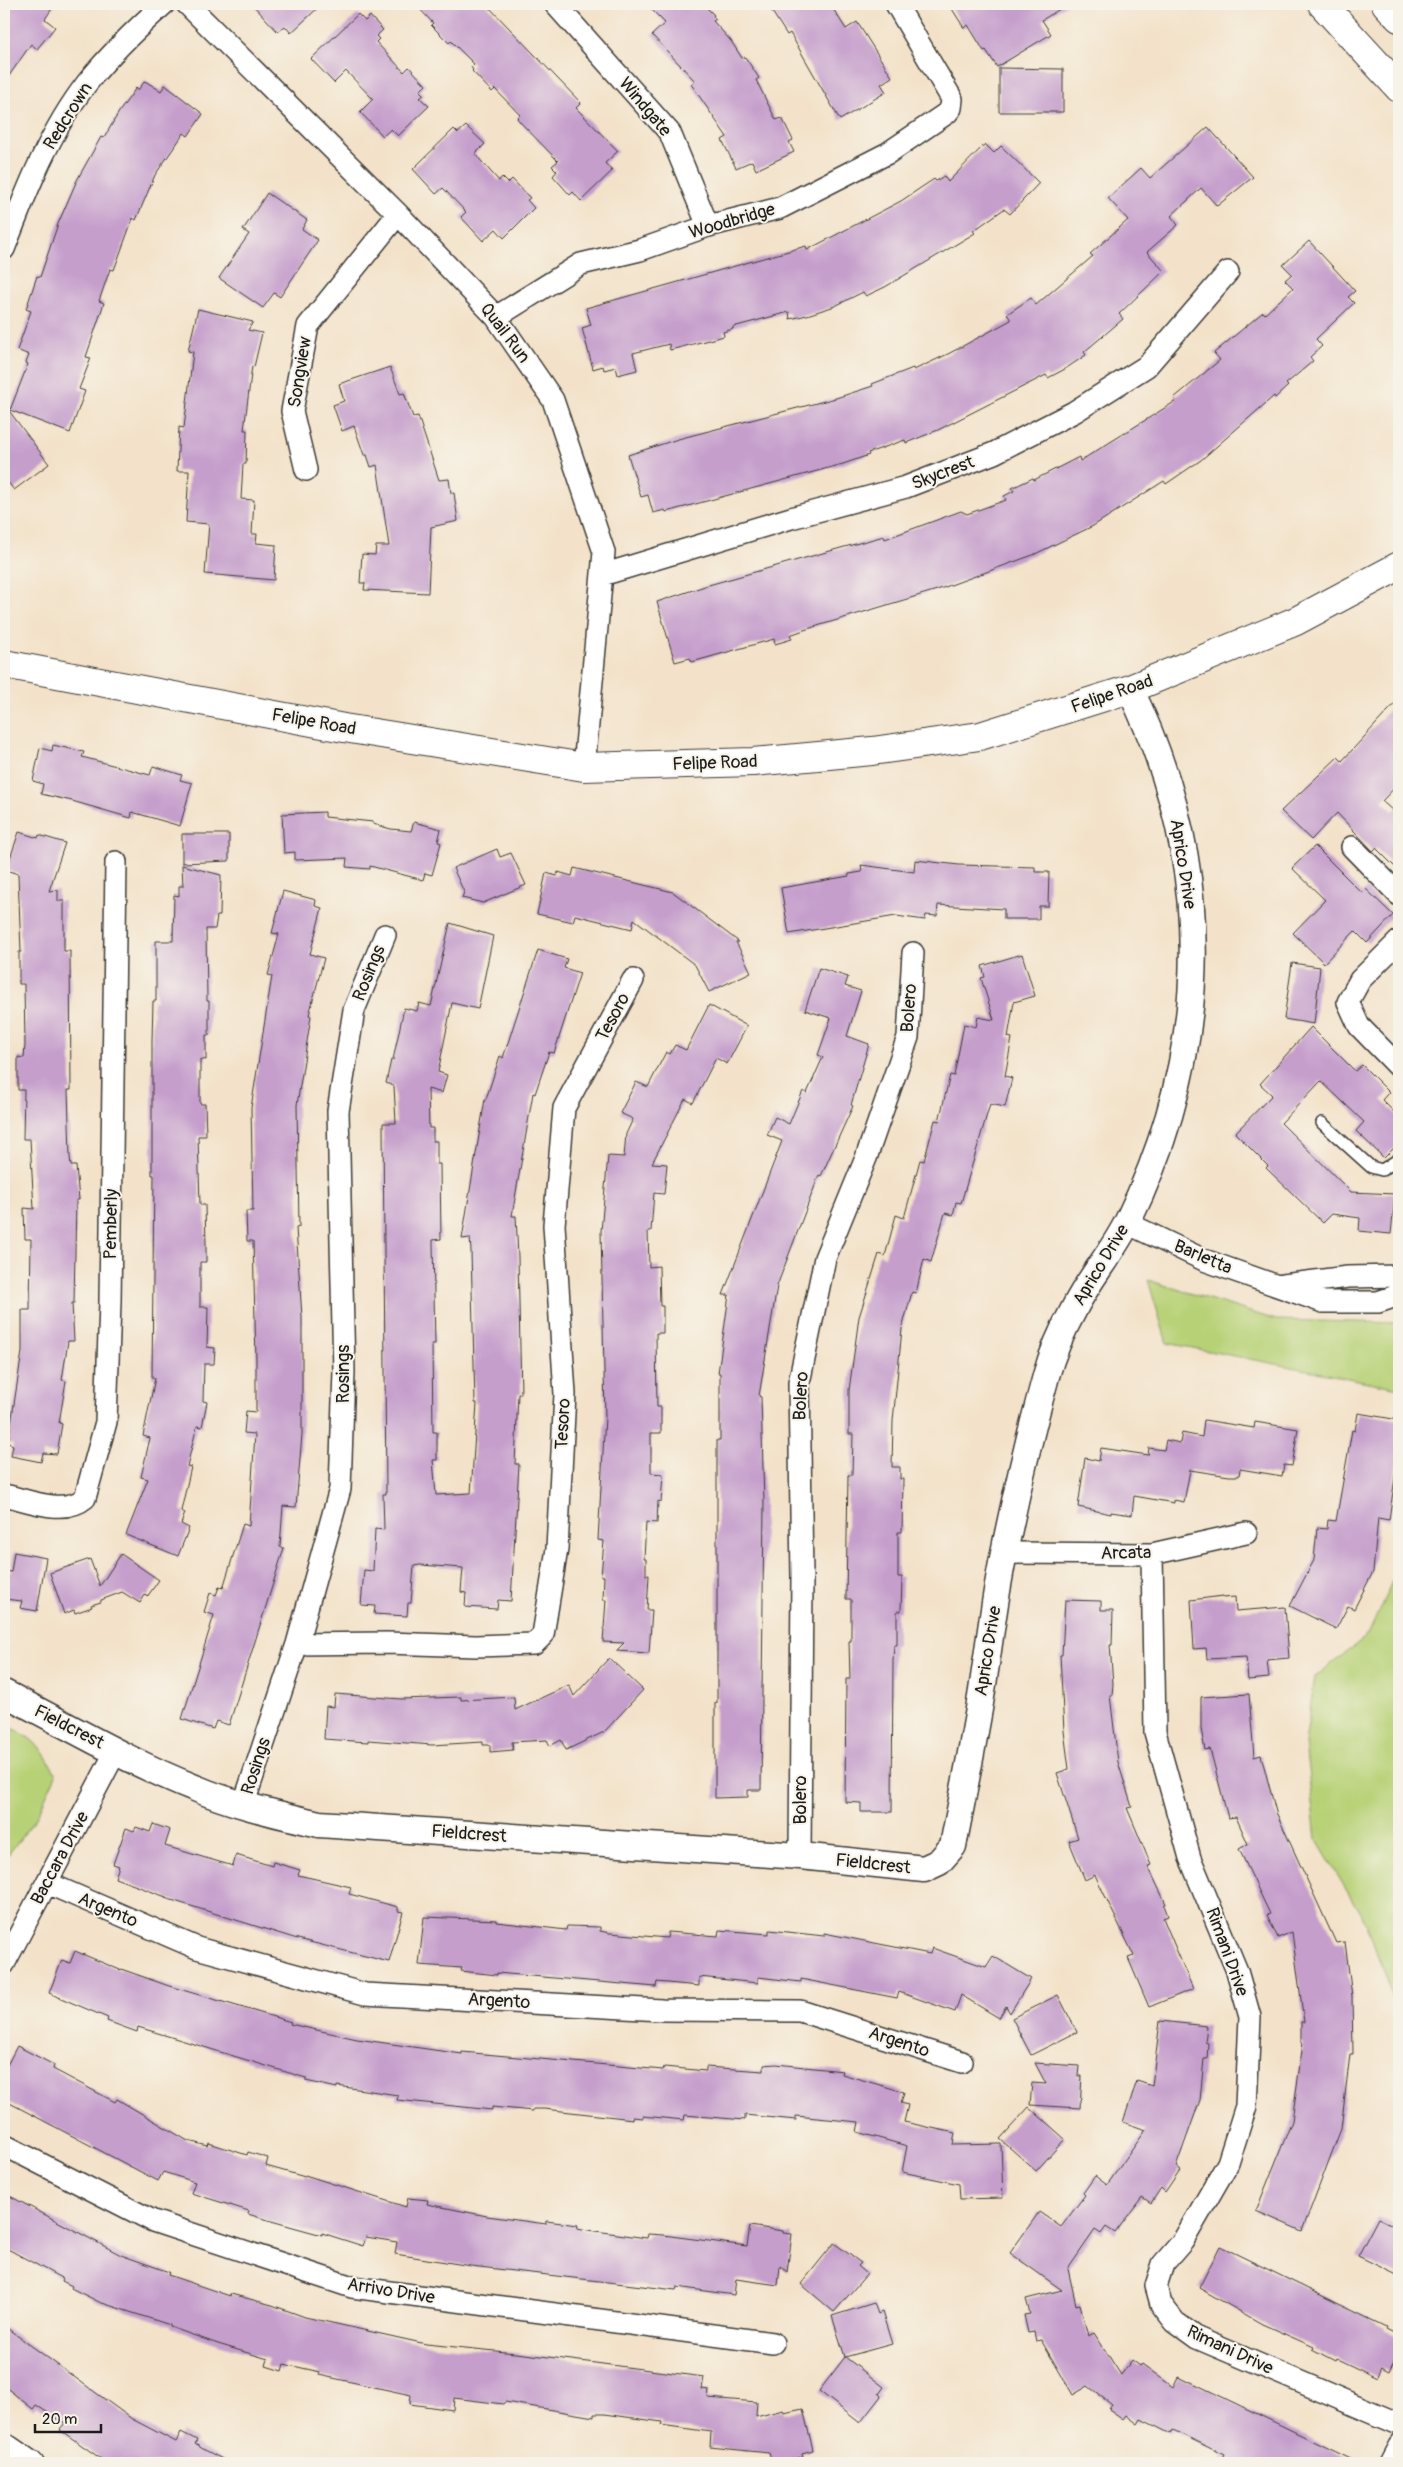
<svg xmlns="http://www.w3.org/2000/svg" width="1403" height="2467" viewBox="0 0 1403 2467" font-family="Pangolin,sans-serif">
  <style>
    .green { fill: #b7d176; stroke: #6a7649 }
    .building { fill: #c59ecc }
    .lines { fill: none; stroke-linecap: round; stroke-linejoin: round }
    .service-casing { stroke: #3c3a36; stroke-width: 14 }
    .minor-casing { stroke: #3c3a36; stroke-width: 24 }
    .tertiary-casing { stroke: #3c3a36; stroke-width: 29 }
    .secondary-casing { stroke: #3c3a36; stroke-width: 30 }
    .primary-casing { stroke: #3c3a36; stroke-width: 30 }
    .service { stroke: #fff; stroke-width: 11 }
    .minor { stroke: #fff; stroke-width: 21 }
    .tertiary { stroke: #fff; stroke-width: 26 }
    .secondary { stroke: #fff; stroke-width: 28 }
    .primary { stroke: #fff; stroke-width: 28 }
    .labels { text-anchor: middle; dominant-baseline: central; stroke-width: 4; stroke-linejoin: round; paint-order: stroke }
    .street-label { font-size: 18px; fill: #1c1c1c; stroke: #f7f3e8 }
  </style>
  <rect width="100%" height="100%" fill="#f7f3e8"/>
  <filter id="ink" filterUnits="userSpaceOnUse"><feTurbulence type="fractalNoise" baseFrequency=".02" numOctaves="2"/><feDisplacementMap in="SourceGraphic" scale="10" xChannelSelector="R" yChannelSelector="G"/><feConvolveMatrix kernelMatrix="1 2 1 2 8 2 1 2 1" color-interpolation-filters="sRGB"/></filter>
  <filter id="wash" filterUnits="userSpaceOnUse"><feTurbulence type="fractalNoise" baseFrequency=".0096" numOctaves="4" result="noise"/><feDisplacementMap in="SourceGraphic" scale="20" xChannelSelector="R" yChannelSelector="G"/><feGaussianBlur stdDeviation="1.12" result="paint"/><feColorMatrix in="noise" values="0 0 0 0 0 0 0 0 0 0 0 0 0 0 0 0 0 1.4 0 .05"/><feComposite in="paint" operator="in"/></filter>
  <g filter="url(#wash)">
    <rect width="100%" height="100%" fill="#f3e2c9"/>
    <path class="green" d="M1148,1280L1276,1320L1399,1323V1388L1167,1343Z
      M1399,1566V2015L1366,1923L1316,1839L1305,1743L1315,1677L1368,1635Z
      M4,1725C33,1736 43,1748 56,1775L36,1818L4,1860Z"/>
    <g id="blocks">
      <path class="building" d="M4,4H55L45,19L55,27L37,49L31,44L4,83Z
        M252,4H322L291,33L285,26L278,32Z
        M415,4H486L581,103L576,108L618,151L605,163L612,171L581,201L573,192L570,195L553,176L557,171L552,166L558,161L520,122L517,118L520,115L495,89L492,92L472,71L473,70L471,67L474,64L451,41L449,43L431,25L433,23Z
        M646,4H703L714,15L713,17L716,19L713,21L731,41L742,58L745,57L759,78L756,80L776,120L782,118L793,140L789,142L794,152L756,170L752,161L736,168L722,140L727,137L691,84L695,81L652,35L665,23Z
        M767,4H830L846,29L857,22L892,77L881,84L886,92L840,120L790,33L787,35Z
        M949,4H1068L1042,20L1051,34L997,67L986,50L984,51L968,25L964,28Z
        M358,14L365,21L370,16L383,30L376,36L379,39L376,42L404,72L409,67L426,85L420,91L424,95L420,98L429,106L398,136L391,129L383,136L360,112L373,99L346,71L334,83L311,59Z
        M999,68L1063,69V112H999Z
        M145,81L161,91L165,85L203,114L188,136L184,133L155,175L136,220L133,218L114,270L110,269L99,301L104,303L86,357L91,358L79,389L85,391L70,433L10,410L28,364L26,363L29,355L17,350L31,311L26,309L37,276L40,277L58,224L77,180L101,137L104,138L119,112L136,88L138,90Z
        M466,126L485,144L475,154L499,181L502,177L508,183L512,179L530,198L527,200L534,208L504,238L496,229L483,241L461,217L466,212L443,188L436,194L413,169L454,129L458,133Z
        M1208,127L1253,177L1217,206L1201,188L1171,216L1178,225L1147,252L1164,271L1119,314L1123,319L1084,352L1086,355L1065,369L1048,378L1046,375L938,430L906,443L905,440L868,453L869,455L843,464L666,512L665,510L653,513L648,495L641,497L628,455L678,439L836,398L873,386L872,384L913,368L914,370L948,354L1011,320L1007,314L1031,298L1036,305L1093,256L1090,254L1128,220L1108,198L1141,168L1150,178Z
        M985,144L994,153L1001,146L1039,183L1010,214L1004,209L973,231L975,233L885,287L866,296L863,292L835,306L807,315L790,319L789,312L733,327V329L723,332L724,336L670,350L669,344L633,353L637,370L618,375L616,367L604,370L603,366L593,369L582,328L591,325L586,308L806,246L807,250L901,201L934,179L936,181L944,176L948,182Z
        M267,193L307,220L302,229L318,240L280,297L274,293L263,308L219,278L249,234L243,230Z
        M1309,241L1355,291L1348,297L1354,303L1316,339L1322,346L1310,357L1313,361L1286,384L1288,386L1275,398L1274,396L1201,460L1166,484L1164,481L1093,526L1033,555L937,590L804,630L790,635L792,639L775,644L774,639L692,662L690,658L675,662L657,602L705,586L787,563L884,536L885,539L961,511L967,514L1006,500L1004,496L1014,491L1012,488L1033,478L1034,480L1079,457L1080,461L1176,401L1174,398L1220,360L1214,353L1263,312L1265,314L1293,288L1285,280L1292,274L1283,265Z
        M198,309L253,322L248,330L262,333L254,367L252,366L244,430H247L246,464H243L241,499L254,500L252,534H257L256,543L276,545L274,580L205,574L209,524L186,522L189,471H177L179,427L184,428L193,352L188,351Z
        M390,367L400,394L404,393L413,417L418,416L439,480L449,479L451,493H454L458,521L431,527L428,593L364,590L365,583H360L362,554L375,555L376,546H389L377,465L371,467L367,455H364L354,426L342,431L333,405L344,401L339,384Z
        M4,404L49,464L14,490L4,477Z
        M1399,699V783L1382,801L1393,811L1399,806V871L1376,848L1373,851L1337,813L1311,840L1281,811L1338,757L1342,761Z
        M53,745L84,752L82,757L150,775L153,766L182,775L180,780L192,783L180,826L132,812L131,818L72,801L41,794L43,784L33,781L40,748L52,751Z
        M325,812V817L373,822V824L391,829L411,831L414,822L441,829L438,842L441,843L432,875L425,873L423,880L370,866V869L346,867L347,858L295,860V852L284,853L282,814Z
        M19,832L38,838L39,835L65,843L49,891L58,890V901H64V951H70L71,1090H68L70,1157L71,1166H76L79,1200H76L74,1303H72L74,1341H68L62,1380L66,1381L59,1423L62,1424L57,1454L43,1453L41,1462L11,1456L13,1445L8,1443L22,1352V1310H30L31,1239H25L24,1208L34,1209L30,1139H23L24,1090H18V1057L24,1058L25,1045L24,984H19V952H21L18,874L6,870Z
        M182,834H229V861L182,863Z
        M1315,846L1362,893L1366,889L1393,915L1367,943L1355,931L1324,963L1293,933L1325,900L1292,868Z
        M497,849L500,857L511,853L526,885L483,903L462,898L464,892L453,868Z
        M915,860L959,865L1035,867V872H1049L1048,906H1039V919H1004V909L938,905L937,916L926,915L925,920L896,916L789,934L781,888L849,876V874L862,872L861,865L914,872Z
        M182,865L221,875L220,916H217L215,929H206L207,1001H209V1035H206V1060L200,1059V1104H205L206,1136H198L200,1205H205L206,1245V1262H200V1307H208L207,1347L215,1348L214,1364H204L203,1401L207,1402L202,1427L197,1426L187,1466L191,1467L181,1511L185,1513L181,1524L189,1528L178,1556L126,1535L148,1479L141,1477L150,1438L143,1436L155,1378H152L154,1175H152V1041L153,1001H156V941H173L174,895L179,896V886H183Z
        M574,868L673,892L739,942H736L751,972L709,992L695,965L634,919L632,929L575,915L573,922L537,914L546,873L557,876L558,872L572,876Z
        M283,891L316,900L315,906L322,908L310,954L324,958L309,1015L311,1016L297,1105L299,1227L296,1228L302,1317V1434L296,1507L283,1506L280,1547L284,1548L229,1725L216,1721L213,1729L182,1719L214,1615L204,1612L210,1593L216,1595L219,1587L223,1588L243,1524L249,1526L255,1434L244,1433L246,1411L256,1412V1360L253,1241H247L246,1211H253L251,1108L272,976L268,975L279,934L272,933Z
        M450,923L493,936L478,1009L452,1003L438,1072L447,1075L442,1093L428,1089L429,1128H433V1141H437V1164H440L441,1239L433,1240V1243L435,1344H432L433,1432H437V1460H433L436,1495L471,1493L477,1403H475L471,1251L470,1238L462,1239L485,1099H486L500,1056L503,1058L538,950L567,959L564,968L580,973L554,1053L549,1052L535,1094L533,1093L512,1216H516L518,1257L521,1394H518L515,1464H519L511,1601L498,1600L497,1609L465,1607L466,1593L461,1592L463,1568L420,1565L414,1566L411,1603H408L407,1616L374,1614L375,1606L361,1605L364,1570L373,1571L375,1529L384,1530L383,1494H386L383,1123H396L394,1086L386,1083L391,1060H393L404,1008L417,1011L419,1003L431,1006Z
        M1022,954L1035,996L1014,1002L1008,1037L1012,1038L1005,1076L1012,1078L1005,1107L990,1104L961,1203L956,1202L953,1215L945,1213L931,1262L924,1259L916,1293L912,1292L902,1329L893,1421L892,1467H900V1479H903L902,1532H898V1577H902L901,1611H897V1645H894L893,1660L892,1812H861V1803L845,1802L846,1679H850L849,1641H851V1599H846L848,1475H852L853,1434H849V1390L859,1317L879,1254L885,1256L896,1215L904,1218L920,1160L924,1161L935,1120L939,1121L950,1075L954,1076L964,1024L976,1027L978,1017L994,1020L981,978L985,977L982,966Z
        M1292,963L1320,967L1314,1024L1284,1019Z
        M819,968L848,977L845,986L861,991L847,1036L869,1044L851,1105L853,1106L821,1176L819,1175L777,1286L759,1396L761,1397L764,1503L761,1790H748V1797L715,1798V1703H717V1440H720V1373H718L729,1295H723L782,1141L767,1135L775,1117L789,1124L803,1091L807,1093L823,1057L818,1055L831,1018L805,1010Z
        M709,1005L747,1026L727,1064L716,1058L693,1103L685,1099L652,1163L667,1164L664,1194L654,1193L651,1231H648L649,1267L659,1266L660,1306H663V1333H656L657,1407H661V1433H651V1473L663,1474L661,1502L658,1501L657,1523L646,1522L644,1559H646V1575H649L647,1610H652L649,1653L616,1651L624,1643L603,1642L606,1600H603L604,1576H601L604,1541L598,1540L605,1417L601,1231L608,1156L624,1157L626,1134L633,1119L620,1113L636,1082L648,1087L666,1052L670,1054L675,1045L686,1050Z
        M1311,1027L1355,1071L1362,1065L1389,1092L1382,1100L1399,1117V1143L1384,1158L1356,1131L1364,1122L1321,1081L1281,1123L1351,1192L1395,1194L1391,1234L1359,1231L1360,1218L1332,1214L1323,1223L1266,1168L1268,1166L1235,1133L1272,1095L1260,1084Z
        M1358,1413L1399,1420V1463H1397L1389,1520L1378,1518L1373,1572L1354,1609L1348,1606L1336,1629L1290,1606L1314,1560L1317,1528L1327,1529L1328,1520L1336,1521L1352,1430L1355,1431Z
        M1204,1420L1254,1428L1255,1422L1298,1429L1292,1466L1284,1465L1282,1476L1240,1469L1239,1476H1229L1190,1470L1184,1502L1174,1500V1503L1134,1496L1132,1515L1111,1512V1514L1078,1507L1085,1458L1099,1461L1101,1448L1148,1455L1149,1448L1164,1450L1166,1440L1180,1443L1182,1433L1202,1437Z
        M14,1552L46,1558L37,1611L20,1608L22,1601L4,1599V1571L11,1572Z
        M121,1554L159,1580L147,1597L145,1595L140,1603L122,1592L101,1600V1602L91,1605L92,1607L75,1613L74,1610L64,1614L50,1573L90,1559L100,1586Z
        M1223,1596V1598L1235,1597L1236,1611L1285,1607L1289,1658L1267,1660L1269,1678L1248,1680L1246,1657L1207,1659L1206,1648L1194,1649L1191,1600Z
        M1065,1600L1101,1601V1610H1113L1112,1645H1110L1113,1684L1112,1695H1110L1118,1762L1132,1807L1127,1808L1151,1865L1148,1866L1166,1904L1164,1905L1168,1916L1163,1918L1193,1989L1149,2007L1128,1958L1134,1956L1095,1875L1085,1880L1069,1841L1078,1838L1057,1773L1069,1769L1064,1731L1060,1655H1062Z
        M609,1658L643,1690L604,1732L566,1750L561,1740L550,1746L547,1740L512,1742L513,1750L490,1752V1745H483V1742L432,1745L368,1740V1742L324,1739L326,1706L334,1707L335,1694L401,1699L461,1697V1700L514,1697L515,1710L569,1685L574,1696Z
        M1249,1694L1254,1757L1261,1755L1276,1812L1336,1943L1345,1942L1352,1996L1353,2054H1350L1341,2129L1302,2231L1256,2211L1292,2121L1303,2043H1301V2022H1304L1292,1932L1278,1938L1267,1915L1270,1914L1239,1849L1248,1844L1236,1817L1228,1818L1210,1749L1205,1750L1201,1729V1697Z
        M153,1824L170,1830L165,1846L233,1866L236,1855L272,1866L273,1862L300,1870L298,1875L351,1887L349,1894L398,1907V1911L403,1912L389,1962L294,1938L165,1898L166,1897L115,1878L119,1866L113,1864L126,1828L134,1831L136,1827L150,1832Z
        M424,1917L497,1920V1922L566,1930L567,1926L600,1927V1931L610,1933L667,1938L668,1932L718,1936L719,1930L769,1934V1930L824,1936V1933L930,1954L932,1948L986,1967L993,1956L1031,1979L1010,2013L1006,2006L999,2018L961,1995L955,2012L899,1992L897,1998L801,1979V1982L758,1977V1983L699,1977V1986L657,1982L656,1987L497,1973V1975L461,1971L462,1968L419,1965Z
        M75,1951L120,1970L121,1969L169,1986L291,2022L290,2024L357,2039L462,2054V2052L663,2070L664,2067L706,2071V2067L764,2071V2065L776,2064L843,2071L842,2074L904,2092L901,2103L908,2105L904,2122L955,2133L953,2145L1001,2144L1003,2198L960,2199L959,2184L902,2172L907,2146L857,2132L859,2122L796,2116V2120L745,2115V2120L685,2115L684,2120L643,2116V2118L633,2117V2119L544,2109H533V2111L492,2107V2110L397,2100L398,2095L337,2086V2088L306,2081V2078L296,2075L138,2027L137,2032L107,2021L108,2018L49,1993L62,1960L70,1963Z
        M1058,1995L1077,2032L1031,2055L1012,2018Z
        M1160,2021L1207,2026L1205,2042L1208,2043L1207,2059H1204L1200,2100L1176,2167L1180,2170L1165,2192L1161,2188L1151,2203L1142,2197L1115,2233L1106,2227L1101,2234L1095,2230L1068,2269L1076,2305L1080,2304L1088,2336L1094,2333L1121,2375L1132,2360L1140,2366L1142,2364L1173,2387L1178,2377L1188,2382L1189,2381L1359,2463H1220L1224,2455L1173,2430L1171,2434L1141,2419L1138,2424L1126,2415L1123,2419L1109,2409L1112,2405L1088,2386L1073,2395L1041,2340L1036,2341L1034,2332L1028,2333L1024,2315L1030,2314L1026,2299L1062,2290L1010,2253L1039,2212L1061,2227L1085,2195L1083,2193L1095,2176L1107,2185L1146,2130L1123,2122L1137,2081L1152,2086Z
        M17,2046L54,2065L53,2069L115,2102L117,2099L188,2141L208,2146L209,2143L247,2155L248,2152L268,2158L266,2166L305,2177V2175L406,2207L408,2198L428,2200L427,2204L487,2216L546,2224V2221L578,2225L577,2228L588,2230L647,2238L648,2234L663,2235L747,2246L750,2226L783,2231V2233L792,2234L787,2272L780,2266L778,2285L736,2279L734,2295L677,2287L676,2290L471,2266L395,2254L397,2242L366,2237L363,2246L322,2233V2235L264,2219L248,2214L249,2211L191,2193L195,2182L163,2172L158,2181L4,2100V2071Z
        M1035,2063L1079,2066L1078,2076H1082L1080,2108L1030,2105L1032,2083L1046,2084Z
        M1029,2107L1065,2139L1036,2171L1000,2139Z
        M4,2193L121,2255L169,2272L168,2275L230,2296L231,2294L272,2305L305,2317L426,2344L525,2354L704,2377L702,2389L709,2390L708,2398L757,2402L756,2417L783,2410L784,2413L803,2409L813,2450L802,2453L803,2457L772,2463L769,2453L710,2447L711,2432L661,2425L662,2422L605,2414H594V2417L505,2402L503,2404L454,2398L453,2410L410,2404L411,2395L319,2375L320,2372L284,2364L282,2371L266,2366L268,2359L218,2344L170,2327V2325L99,2302L71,2288L72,2286L62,2281L63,2279L4,2247Z
        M1378,2218L1399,2228V2276L1358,2256Z
        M834,2243L861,2263L858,2266L867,2274L834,2312L801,2284Z
        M1220,2246L1386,2327L1385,2329L1399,2336V2352L1390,2372L1382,2368L1377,2378L1337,2359L1336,2361L1313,2349L1314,2347L1262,2324L1199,2288Z
        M874,2303L878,2314L882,2312L892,2344L845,2357L884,2387L879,2394L881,2396L860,2423L819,2391L845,2357L832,2316Z
        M4,2326L132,2419L176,2442L181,2432L197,2440L195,2444L203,2449L230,2463H107L60,2430L65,2424L36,2405L33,2409L4,2386Z"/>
    </g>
  </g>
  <g filter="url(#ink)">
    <use href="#blocks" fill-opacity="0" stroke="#3c3a36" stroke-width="1"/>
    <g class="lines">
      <g class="service-casing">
        <path id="service" d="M1322,1123L1371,1167L1382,1170L1399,1159"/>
      </g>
      <g class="minor-casing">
        <path id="minor" d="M187,4L398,214L496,317L553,400L604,552L584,767
          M555,4L670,133L708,226
          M4,249C26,192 49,132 87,83C110,54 137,28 164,4
          M496,317L581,264L640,250L708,226L780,208L888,153L947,113L951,108L952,99L896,4
          M306,470L292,411L308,326L398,214
          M602,575L791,518L906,487L994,453L1074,412L1147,366L1228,272
          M1352,847L1399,895
          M1399,941L1360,980L1348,1002L1359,1026L1399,1067
          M1127,1223L1204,1260L1323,1302H1378L1399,1295
          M1283,1285L1348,1277L1399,1276
          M4,1495C28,1500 64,1516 85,1498L106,1422L110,1302L116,862
          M1004,1553L1152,1554L1246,1533
          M1152,1554L1155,1732L1190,1858L1237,1971L1250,2017L1246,2106L1228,2163L1183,2241L1163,2264L1156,2286L1161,2304L1175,2322L1197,2338L1399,2424
          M297,1644L387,1643L476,1646L534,1644L543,1635L557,1549L565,1394L554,1225L564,1108L633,980
          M243,1806L297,1644L340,1489L344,1371L338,1111L354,1010L385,935
          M800,1856L802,1576L799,1383L825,1258L866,1158L908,1037L913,953
          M47,1883L197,1948L365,1994L662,2010L800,2011L962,2062
          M4,1964L116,1751
          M4,2145L153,2221L352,2287L773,2343
          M4,2443L33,2463
          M1390,2463L1399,2446"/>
      </g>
      <g class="tertiary-casing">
        <path id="tertiary" d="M4,1693C67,1725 129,1762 195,1788C235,1805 277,1814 319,1824L800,1856L924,1869L939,1862L953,1846C962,1800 971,1755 979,1709C988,1657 993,1605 1004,1553C1016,1494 1030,1434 1046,1376C1052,1354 1063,1329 1074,1309C1089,1278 1113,1252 1128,1221C1213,1047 1215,863 1130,689"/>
      </g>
      <g class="secondary-casing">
        <path id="secondary" d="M4,664L344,728L584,767L753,762L872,751L980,736L1130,689L1296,621L1399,566"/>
      </g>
      <g class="primary-casing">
        <path id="primary" d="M1322,4L1399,88
          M1386,4L1399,18"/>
      </g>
      <use href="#service" class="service"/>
      <use href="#minor" class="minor"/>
      <use href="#tertiary" class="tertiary"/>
      <use href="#secondary" class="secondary"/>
      <use href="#primary" class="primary"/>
    </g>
  </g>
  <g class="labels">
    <g class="street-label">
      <text transform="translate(645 107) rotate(50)">Windgate</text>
      <text transform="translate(68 116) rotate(-58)">Redcrown</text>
      <text transform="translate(732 221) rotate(-16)">Woodbridge</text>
      <text transform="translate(505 333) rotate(53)">Quail Run</text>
      <text transform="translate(300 372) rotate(-81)">Songview</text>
      <text transform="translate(943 473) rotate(-21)">Skycrest</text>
      <text transform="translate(1112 694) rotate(-19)">Felipe Road</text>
      <text transform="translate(314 722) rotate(10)">Felipe Road</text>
      <text transform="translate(715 763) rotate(-2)">Felipe Road</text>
      <text transform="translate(1183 864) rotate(81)">Aprico Drive</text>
      <text transform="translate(369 973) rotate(-68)">Rosings</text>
      <text transform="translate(909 1008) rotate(-86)">Bolero</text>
      <text transform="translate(613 1017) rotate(-62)">Tesoro</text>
      <text transform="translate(111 1224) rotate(-89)">Pemberly</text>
      <text transform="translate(1203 1257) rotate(23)">Barletta</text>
      <text transform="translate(1101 1265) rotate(-59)">Aprico Drive</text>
      <text transform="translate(343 1374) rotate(-90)">Rosings</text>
      <text transform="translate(801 1396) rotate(-87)">Bolero</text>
      <text transform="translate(563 1424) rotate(-87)">Tesoro</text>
      <text transform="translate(1126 1553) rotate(-1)">Arcata</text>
      <text transform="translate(988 1651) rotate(-81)">Aprico Drive</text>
      <text transform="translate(69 1727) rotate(27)">Fieldcrest</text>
      <text transform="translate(256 1766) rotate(-72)">Rosings</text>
      <text transform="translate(800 1800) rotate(-90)">Bolero</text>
      <text transform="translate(469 1834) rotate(4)">Fieldcrest</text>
      <text transform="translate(60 1858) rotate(-62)">Baccara Drive</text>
      <text transform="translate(873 1864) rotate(6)">Fieldcrest</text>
      <text transform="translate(108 1910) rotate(23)">Argento</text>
      <text transform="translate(1227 1952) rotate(70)">Rimani Drive</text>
      <text transform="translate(499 2001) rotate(3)">Argento</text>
      <text transform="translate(899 2042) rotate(18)">Argento</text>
      <text transform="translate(391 2291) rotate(9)">Arrivo Drive</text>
      <text transform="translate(1230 2350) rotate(25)">Rimani Drive</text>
    </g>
  </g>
  <rect width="1403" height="2467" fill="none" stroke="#f7f3e8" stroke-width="20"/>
  <path d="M35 2424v8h66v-8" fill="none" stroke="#1c1c1c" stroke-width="2.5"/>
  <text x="42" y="2424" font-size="15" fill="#1c1c1c" stroke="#f7f3e8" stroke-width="4" paint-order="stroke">20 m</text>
</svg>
